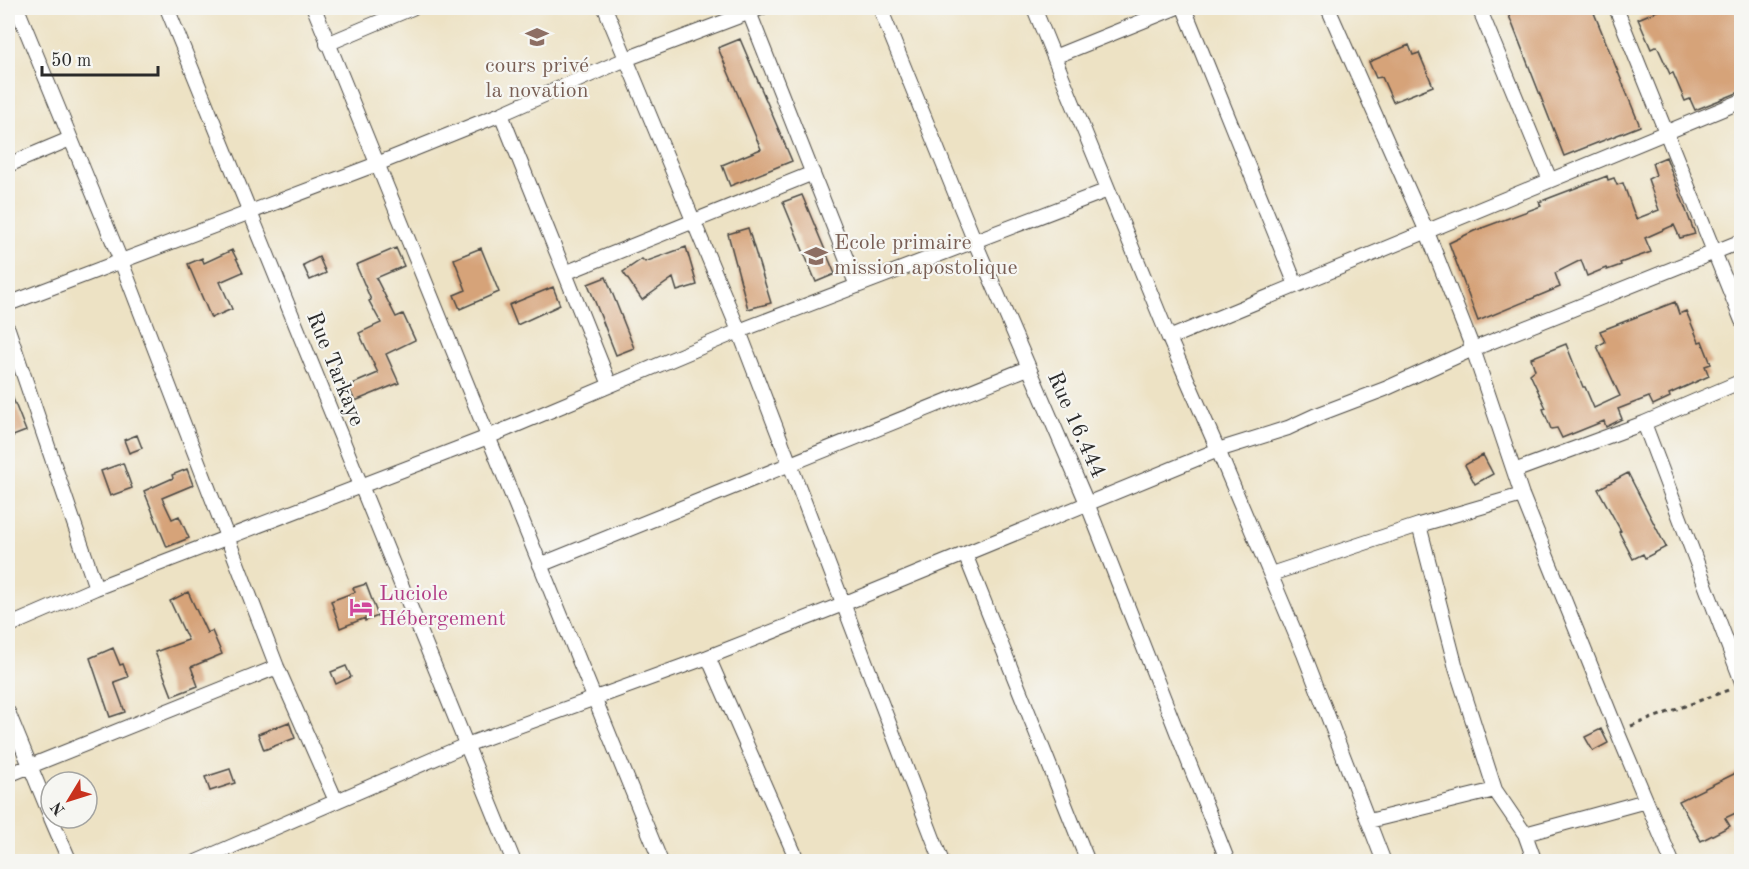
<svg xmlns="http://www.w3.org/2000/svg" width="1749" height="869" viewBox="0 0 1749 869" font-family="'Old Standard TT',serif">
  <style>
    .building { fill: #d6a379 }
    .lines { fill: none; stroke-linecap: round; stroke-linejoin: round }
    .street-casing { stroke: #484642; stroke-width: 16 }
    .path { stroke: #484642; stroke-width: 3; stroke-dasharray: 4.5 4.5; stroke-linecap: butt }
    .street { stroke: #fff; stroke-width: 14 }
    .labels { text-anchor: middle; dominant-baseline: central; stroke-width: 4.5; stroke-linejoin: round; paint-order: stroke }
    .education-label { font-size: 22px; fill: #785e54; stroke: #f6f6f2 }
    .street-label { font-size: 22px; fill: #2b2b2b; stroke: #f6f6f2 }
    .hotel-label { font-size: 22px; fill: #b23c85; stroke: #f6f6f2; text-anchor: start }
  </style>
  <rect width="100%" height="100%" fill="#f6f6f2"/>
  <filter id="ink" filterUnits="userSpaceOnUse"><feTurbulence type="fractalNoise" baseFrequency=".0167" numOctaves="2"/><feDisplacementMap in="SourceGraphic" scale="12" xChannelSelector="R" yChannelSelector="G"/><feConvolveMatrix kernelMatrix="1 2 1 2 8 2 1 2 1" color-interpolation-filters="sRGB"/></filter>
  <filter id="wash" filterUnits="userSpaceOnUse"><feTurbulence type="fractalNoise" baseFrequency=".008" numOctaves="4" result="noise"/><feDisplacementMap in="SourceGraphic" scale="24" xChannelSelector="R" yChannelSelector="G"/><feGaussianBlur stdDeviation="1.35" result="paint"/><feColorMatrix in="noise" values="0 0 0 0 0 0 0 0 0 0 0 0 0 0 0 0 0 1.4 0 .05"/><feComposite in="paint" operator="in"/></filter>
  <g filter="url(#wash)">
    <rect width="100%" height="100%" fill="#ede2c4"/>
    <g id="blocks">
      <path class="building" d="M1506,8H1592L1640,126L1564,156Z
        M1664,8H1734L1742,24V91L1695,110L1690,99L1685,101L1673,73L1670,74L1657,46L1651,49L1638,19Z
        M740,39L792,161L730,186L722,165L761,149L718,48Z
        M1409,45L1413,55L1419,53L1433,86L1393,102L1382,77L1376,78L1369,62Z
        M1666,157L1695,234L1680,238L1674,225L1645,238L1651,252L1620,263L1621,265L1607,270L1606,268L1587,276L1581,260L1555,273L1560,287L1478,321L1449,243L1474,231L1541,206L1539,202L1607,176L1608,180L1614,178L1617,185L1623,183L1636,219L1659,210L1648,179L1656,175L1652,163Z
        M802,195L835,274L816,282L783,202Z
        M748,228L771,303L748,309L728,234Z
        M686,247L697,285L677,291L673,278L642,300L623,272L642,259L645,262Z
        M396,248L404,266L376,278L396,317L403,314L415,340L386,354L399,383L355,401L348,386L378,373L359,333L381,323L369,301L371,300L356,265Z
        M481,248L499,292L460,309L454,295L466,290L454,259Z
        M232,250L243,272L220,282L232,309L211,318L188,264L202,258L204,263Z
        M319,257L326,273L310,280L303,265Z
        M606,277L634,348L616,355L588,284Z
        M553,287L560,305L517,325L509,305Z
        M1675,302L1679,314L1686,311L1699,342L1702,341L1711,364L1705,366L1709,376L1669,394L1670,397L1653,405L1649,397L1618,409L1622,419L1606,427L1604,421L1562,438L1557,428L1551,429L1543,409L1546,408L1530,374L1535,370L1531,358L1566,344L1583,387H1585L1594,408L1620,396L1597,346L1605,342L1600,331Z
        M8,386L26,431L8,438Z
        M137,435L142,448L129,453L124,440Z
        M1483,455L1493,474L1475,484L1465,465Z
        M123,463L132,488L110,496L101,471Z
        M187,469L193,485L162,498L172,519L179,516L189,538L167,547L144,491L173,478L172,475Z
        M1628,473L1666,547L1645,558L1643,554L1633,559L1619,532L1621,531L1598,489Z
        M366,584L378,616L365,621V618L340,628L331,601L355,592L353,588Z
        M188,592L207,633L212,631L222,654L191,667L198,686L172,696L155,652L188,640L170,601Z
        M113,648L120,665L123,664L128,677L114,682L125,712L110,717L90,658Z
        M346,666L351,677L336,684L331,672Z
        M289,722L295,738L264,750L258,734Z
        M1601,729L1608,743L1593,751L1585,737Z
        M230,769L235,783L210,791L205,777Z
        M1742,770V810L1725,818L1730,826L1701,841L1679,801Z"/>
    </g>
  </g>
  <g filter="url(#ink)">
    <use href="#blocks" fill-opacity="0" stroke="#484642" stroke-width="1.5"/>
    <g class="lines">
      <g class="street-casing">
        <path id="street" d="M17,8L121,261L277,667L336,801
          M167,8L514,862
          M314,8L661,862
          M605,8L739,331L942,862
          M880,8L975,242L1087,503L1228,862
          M1034,8L1169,338L1218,450L1304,654L1384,862
          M1184,8L1296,285
          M1328,8L1427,232L1473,349L1522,495L1617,731L1672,862
          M1479,8L1550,180
          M1616,8L1742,321
          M749,12L857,286
          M327,44L412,8
          M1054,57L1175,8
          M501,114L610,385
          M8,165L70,139
          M565,273L813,173
          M8,304L377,164L501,114L626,59L761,8
          M8,329L96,588
          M1169,338L1742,101
          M1644,423L1742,682
          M1514,471L1644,423L1742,381
          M1419,525L1456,668L1495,790L1525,834L1535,862
          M965,554L1088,862
          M540,565L1028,368
          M1271,574L1419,525L1522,495
          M8,626L96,588L488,437L739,331L1108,190
          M708,657L798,862
          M8,712L51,817
          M8,775L277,667
          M51,818L70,862
          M1369,821L1495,790
          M1525,834L1646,801
          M196,862L466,745L708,657L843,604L1218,450L1288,428L1314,416L1385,389L1473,349L1742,241"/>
      </g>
      <path class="path" d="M1631,726L1731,689"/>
      <use href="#street" class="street"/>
    </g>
  </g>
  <defs>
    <g id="school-bare" transform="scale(1.8)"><path d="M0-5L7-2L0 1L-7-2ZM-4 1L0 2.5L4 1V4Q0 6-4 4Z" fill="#8d6e63" stroke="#f6f6f2" stroke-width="2.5" paint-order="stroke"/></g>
    <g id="hotel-bare" transform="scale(1.8)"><path d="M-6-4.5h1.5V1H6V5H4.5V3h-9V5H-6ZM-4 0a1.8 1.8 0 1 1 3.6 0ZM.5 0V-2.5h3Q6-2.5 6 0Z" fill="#d1479c" stroke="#f6f6f2" stroke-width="2.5" paint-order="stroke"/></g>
  </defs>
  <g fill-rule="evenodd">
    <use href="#school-bare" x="537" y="37"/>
    <use href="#school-bare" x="816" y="256"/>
    <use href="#hotel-bare" x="361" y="607"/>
  </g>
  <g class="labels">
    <g class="education-label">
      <text x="537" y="66">cours privé<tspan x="537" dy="25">la novation</tspan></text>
      <text x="834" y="243" text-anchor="start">Ecole primaire<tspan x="834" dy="25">mission apostolique</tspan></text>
    </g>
    <g class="street-label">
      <text transform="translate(335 369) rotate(68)">Rue Tarkaye</text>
      <text transform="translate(1076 425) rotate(66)">Rue 16.444</text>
    </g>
    <g class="hotel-label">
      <text x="379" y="594">Luciole<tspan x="379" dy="25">Hébergement</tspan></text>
    </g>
  </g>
  <rect width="1749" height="869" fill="none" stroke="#f6f6f2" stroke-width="30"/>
  <g transform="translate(69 800) rotate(232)"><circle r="28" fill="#f6f6f2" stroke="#a5a5a2" stroke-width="1.5"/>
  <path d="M0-4.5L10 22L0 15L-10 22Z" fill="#c8321e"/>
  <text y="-9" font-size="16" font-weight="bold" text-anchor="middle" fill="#2b2b2b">N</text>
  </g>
  <path d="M42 66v9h116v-9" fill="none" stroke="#2b2b2b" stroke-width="3"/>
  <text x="51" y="66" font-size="18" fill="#2b2b2b" stroke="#f6f6f2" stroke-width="4.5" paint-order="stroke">50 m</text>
</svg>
